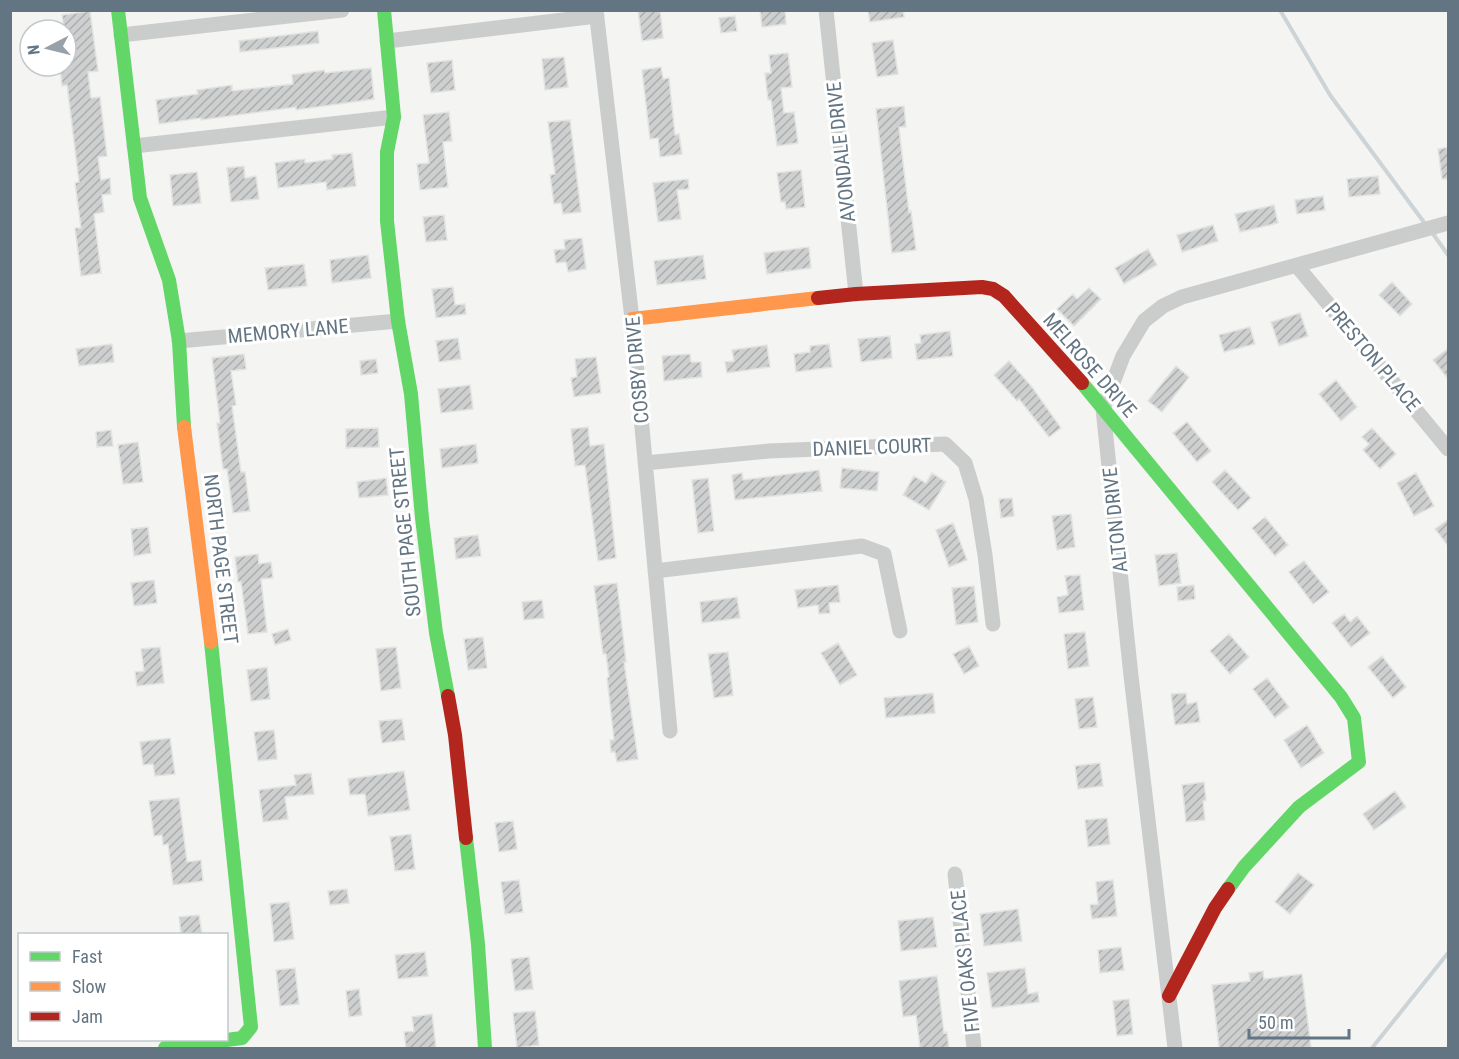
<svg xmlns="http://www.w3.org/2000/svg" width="1459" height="1059" viewBox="0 0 1459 1059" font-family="'Roboto Condensed',sans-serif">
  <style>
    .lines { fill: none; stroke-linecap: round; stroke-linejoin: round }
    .stream { stroke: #ccd4d7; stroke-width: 4 }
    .building { fill: url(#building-hatch); stroke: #e3e3e2; stroke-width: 1.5 }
    .street { stroke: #cbcdcd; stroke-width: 15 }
    .fast { stroke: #63d668; stroke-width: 14 }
    .slow { stroke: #ff974d; stroke-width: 14 }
    .jam { stroke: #b3261e; stroke-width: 14 }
    .labels { text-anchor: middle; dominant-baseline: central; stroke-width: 6; stroke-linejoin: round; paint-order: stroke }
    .street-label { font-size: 20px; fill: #637583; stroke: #fff }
  </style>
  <defs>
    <pattern id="building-hatch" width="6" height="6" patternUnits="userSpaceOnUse" patternTransform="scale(1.5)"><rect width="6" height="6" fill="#ced0d0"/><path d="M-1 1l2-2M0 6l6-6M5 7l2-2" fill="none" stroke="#abadae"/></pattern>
  </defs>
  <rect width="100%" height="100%" fill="#f4f4f2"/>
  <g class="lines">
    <path class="stream" d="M1280,10L1330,95L1426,225
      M1431,231L1448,255
      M1372,1048L1448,953"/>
  </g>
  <path class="building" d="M638,10H660L663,38L642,41Z
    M760,10H785L786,24L762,27Z
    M868,10H903L904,17L870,22Z
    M90,11L98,71L88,72L91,98L100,97L107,156L98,157L101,180L110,178L111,194L102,195L104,212L94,214L101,273L81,276L75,228H81L75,183L79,182L67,85L62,86L60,66H66V30H64L62,15Z
    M735,16L737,31L721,33L719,18Z
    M318,31L319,43L240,52L239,41Z
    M893,40L898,74L877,77L872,43Z
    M788,53L792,87L781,88L784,113L794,112L798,143L777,146L771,100H768L765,73H771L769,55Z
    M564,57L568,87L545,90L542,59Z
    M452,60L455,90L431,93L427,63Z
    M661,67L663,79L669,78L675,135L679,134L682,154L660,157L658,138L650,139L642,70Z
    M371,68L374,99L296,110V107L201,120V118L159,124L156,100L198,94L197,90L232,85V91L293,84L292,75L324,70L325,73Z
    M904,106L906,127H899L900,137L909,212L911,211L916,250L892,253L876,109Z
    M449,112L452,141L443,142L448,187L420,190L417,164L429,163L423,115Z
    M570,120L581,212L563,214L561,203L554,204L550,175L555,174L548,122Z
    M1449,147V179H1442L1438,149Z
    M352,153L356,186L327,190L326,182L278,188L275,163L305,159V163L333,159L332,155Z
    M244,166L245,178L256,176L259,199L231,202L227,168Z
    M801,170L805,207L786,209L785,202H781L777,173Z
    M197,172L201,203L173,206L170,175Z
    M1378,176L1380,194L1349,197L1347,179Z
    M688,179L689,189L677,190L681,219L658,222L653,183Z
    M1323,196L1325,210L1297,214L1295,200Z
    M1274,205L1278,223L1240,232L1235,214Z
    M444,215L447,240L426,242L423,217Z
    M1213,225L1218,241L1182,252L1177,235Z
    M582,238L586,269L568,272L566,262L556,263L554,250L565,249L564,240Z
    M809,247L811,268L767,274L764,253Z
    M1148,249L1157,265L1124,284L1115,268Z
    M368,255L371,278L332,283L330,260Z
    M703,255L706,279L657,285L654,261Z
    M304,264L307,286L268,290L265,268Z
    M1392,282L1412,304L1400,316L1379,295Z
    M453,287L455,305L465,304L466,314L436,318L432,289Z
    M1089,288L1101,299L1074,326L1057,309L1073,294L1077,299Z
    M1300,313L1308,336L1279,346L1271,322Z
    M1250,327L1255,344L1224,352L1219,335Z
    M950,331L953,356L917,360L915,344L921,343L920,335Z
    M890,336L892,358L861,362L858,339Z
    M458,338L461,359L439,362L436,341Z
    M112,344L114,362L79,366L76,349Z
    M829,344L832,367L796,372L794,354L810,352V346Z
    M767,345L770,367L727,373L725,362L734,361L732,350Z
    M1449,348V380L1433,360Z
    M244,354L246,369L231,371L236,405L232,406L241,472H245L250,511L233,513L227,469H223L217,423H220L212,358Z
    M690,354L691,362H701L702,377L664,381L662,356Z
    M596,357L601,393L574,397L571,378L577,377L575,359Z
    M376,359L378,373L361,375L360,361Z
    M1009,361L1032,387L1061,428L1049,437L1019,399L1017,401L994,375Z
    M1176,366L1189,377L1162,412L1148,401Z
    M1336,380L1357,407L1341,421L1319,394Z
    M470,385L473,409L441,413L438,389Z
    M1187,422L1211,451L1197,462L1173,433Z
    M588,427L590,446L604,444L616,558L598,561L585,465L575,466L571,429Z
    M378,428L379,447L346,448V429Z
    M1372,428L1396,454L1380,469L1363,450L1369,444L1362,437Z
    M111,430L113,446L97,447L96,432Z
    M138,442L143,482L123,484L118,445Z
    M476,444L478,463L442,468L440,449Z
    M842,468L879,472L877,491L840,488Z
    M819,470L822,491L735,500L732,475L742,473L743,480Z
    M1225,470L1251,498L1238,510L1212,482Z
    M932,473L946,482L929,510L903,495L914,476L926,483Z
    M1416,473L1434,506L1414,516L1397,483Z
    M386,478L388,495L359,498L357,482Z
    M708,478L714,531L698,533L692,480Z
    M1012,498L1014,516L1001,518L999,499Z
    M1071,514L1075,547L1057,550L1052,516Z
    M1265,517L1288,545L1275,556L1252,528Z
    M1449,519V547L1435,529Z
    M953,523L967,560L949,567L936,530Z
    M148,527L151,553L134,556L131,529Z
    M478,535L481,556L456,559L454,538Z
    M1177,553L1181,583L1159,586L1155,555Z
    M258,554L259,564L271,562L273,578L261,579L267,632L248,634L241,582H238L235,557Z
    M1304,561L1329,592L1313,604L1289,572Z
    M1080,575L1084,610L1059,613L1057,597L1068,595L1065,576Z
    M154,580L157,603L134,606L131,583Z
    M617,583L626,662H624L638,759L617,762L615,752H611L610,740H614L607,678L609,677L606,654H603L594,586Z
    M838,585L840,602L829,603L830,613L819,614L818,605L798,608L795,590Z
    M1194,585L1195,599L1178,601L1177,587Z
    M974,586L978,622L956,625L952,588Z
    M737,597L740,618L702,623L700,602Z
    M542,600L544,618L524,620L522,602Z
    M1344,614L1350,622L1357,616L1370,633L1351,647L1332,623Z
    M288,629L291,640L275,645L272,634Z
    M1085,632L1089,666L1068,669L1064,634Z
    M1229,634L1249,657L1230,674L1210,651Z
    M483,637L487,668L468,670L464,639Z
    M838,643L857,675L840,685L821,653Z
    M969,646L979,666L964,674L953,654Z
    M160,647L164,683L137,686L135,672L144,671L141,649Z
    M396,647L401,688L381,691L376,649Z
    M728,652L733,695L714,698L708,654Z
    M1382,656L1406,687L1393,698L1368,667Z
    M267,667L270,699L251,701L247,670Z
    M1267,678L1289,707L1275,718L1253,689Z
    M933,693L935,713L886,718L884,698Z
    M1186,693L1187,704L1197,702L1200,722L1175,725L1171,694Z
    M1093,697L1097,727L1079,729L1075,699Z
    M402,719L405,740L382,743L379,721Z
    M1307,725L1324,753L1301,768L1284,740Z
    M274,730L277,759L258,761L254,732Z
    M170,738L175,774L155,776L153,764L143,765L140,742Z
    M1100,763L1103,786L1078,789L1075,766Z
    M404,771L410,810L368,816L365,794L350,795L348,779Z
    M311,773L314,794L285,797L288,819L263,822L259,790L296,785L294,775Z
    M1204,782L1206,800L1203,801L1205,820L1186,822L1182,785Z
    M1395,791L1406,807L1374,830L1363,814Z
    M179,798L187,862L201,860L203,881L173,885L168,844L163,845L162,835L154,836L149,801Z
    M1107,818L1110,844L1088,847L1085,820Z
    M513,821L517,849L499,852L495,823Z
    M411,834L415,869L395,871L390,837Z
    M1298,873L1314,885L1290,914L1275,902Z
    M519,880L523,912L505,914L501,882Z
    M1113,880L1117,916L1092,919L1090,905L1098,904L1096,882Z
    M347,889L349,903L330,905L328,891Z
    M289,902L294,939L274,942L270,904Z
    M1018,909L1022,941L984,946L980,914Z
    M199,915L202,934H181L179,917Z
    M933,917L937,947L901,951L898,921Z
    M1121,947L1124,970L1100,973L1098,950Z
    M425,952L428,976L398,979L395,955Z
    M529,957L533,989L515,991L511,959Z
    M295,968L299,1004L280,1006L276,970Z
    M1025,968L1028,994L1038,992L1039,1002L992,1008L987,973Z
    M1263,971L1264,979L1302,974L1311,1048H1219L1212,985L1250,981L1249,973Z
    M937,976L944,1033L947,1032L949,1048H920L916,1015L903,1017L899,981Z
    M359,989L362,1015L349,1017L346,991Z
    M1129,999L1133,1034L1117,1036L1113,1001Z
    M535,1011L539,1045L517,1048L513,1013Z
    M432,1014L436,1048H406L404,1032L414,1031L412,1017Z"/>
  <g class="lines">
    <path class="street" d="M596,10L632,319L670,731
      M826,10L856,294
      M121,35L342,10
      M387,41L597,16
      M134,146L394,117
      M1297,266L1448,449
      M179,341L398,321
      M645,463L769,451L945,444L965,463L976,499L985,555L993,624
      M655,571L862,546L884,554L900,631
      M955,874L974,1048
      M1175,1048L1131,676L1103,409L1123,356L1144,321L1163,306L1182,297L1448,223"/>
    <path class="fast" d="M118,10L140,198L169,280L179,341L184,427
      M384,10L394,117L387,152V221L398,321L411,394L422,518L436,633L448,696
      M1082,383L1341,697L1354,718L1359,762L1299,807L1244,867L1228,889
      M466,838L478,944L485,1048
      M165,1048L242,1038L251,1027L211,642"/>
    <path class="slow" d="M632,319L818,298
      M184,427L211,642"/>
    <path class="jam" d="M818,298L856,294L982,287L993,289L1004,296L1082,383
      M448,696L455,735L466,838
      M1169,996L1215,908L1228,889"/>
  </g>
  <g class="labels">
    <g class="street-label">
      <text transform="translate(841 152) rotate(-96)">AVONDALE DRIVE</text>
      <text transform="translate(288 331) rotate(-5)">MEMORY LANE</text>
      <text transform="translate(1373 357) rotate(50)">PRESTON PLACE</text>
      <text transform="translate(1090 365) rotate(49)">MELROSE DRIVE</text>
      <text transform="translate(637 370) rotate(-95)">COSBY DRIVE</text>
      <text transform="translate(872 447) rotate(-2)">DANIEL COURT</text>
      <text transform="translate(1115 520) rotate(-96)">ALTON DRIVE</text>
      <text transform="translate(405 532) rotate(-96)">SOUTH PAGE STREET</text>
      <text transform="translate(221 559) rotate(83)">NORTH PAGE STREET</text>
      <text transform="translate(965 961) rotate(-96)">FIVE OAKS PLACE</text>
    </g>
  </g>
  <rect width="1459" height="1059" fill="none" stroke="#637583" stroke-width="24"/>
  <rect x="18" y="933" width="210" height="108" fill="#ffffff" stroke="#c1c8cd" stroke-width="1.5"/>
  <rect x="30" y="952" width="30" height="9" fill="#63d668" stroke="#c1c8cd" stroke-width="1.5"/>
  <text x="72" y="963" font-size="18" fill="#637583">Fast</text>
  <rect x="30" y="982" width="30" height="9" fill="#ff974d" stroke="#c1c8cd" stroke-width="1.5"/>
  <text x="72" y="993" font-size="18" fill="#637583">Slow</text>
  <rect x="30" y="1012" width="30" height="9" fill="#b3261e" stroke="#c1c8cd" stroke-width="1.5"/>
  <text x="72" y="1023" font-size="18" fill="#637583">Jam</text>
  <g transform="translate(48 48) rotate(263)"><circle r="28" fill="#ffffff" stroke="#c1c8cd" stroke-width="1.5"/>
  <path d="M0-4.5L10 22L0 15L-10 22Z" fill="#96a1aa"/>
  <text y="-9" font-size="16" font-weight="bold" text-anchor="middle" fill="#637583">N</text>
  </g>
  <path d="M1249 1029v9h100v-9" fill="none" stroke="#637583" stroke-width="3"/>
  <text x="1258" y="1029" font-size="18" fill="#637583" stroke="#ffffff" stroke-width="4.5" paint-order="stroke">50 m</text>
</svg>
